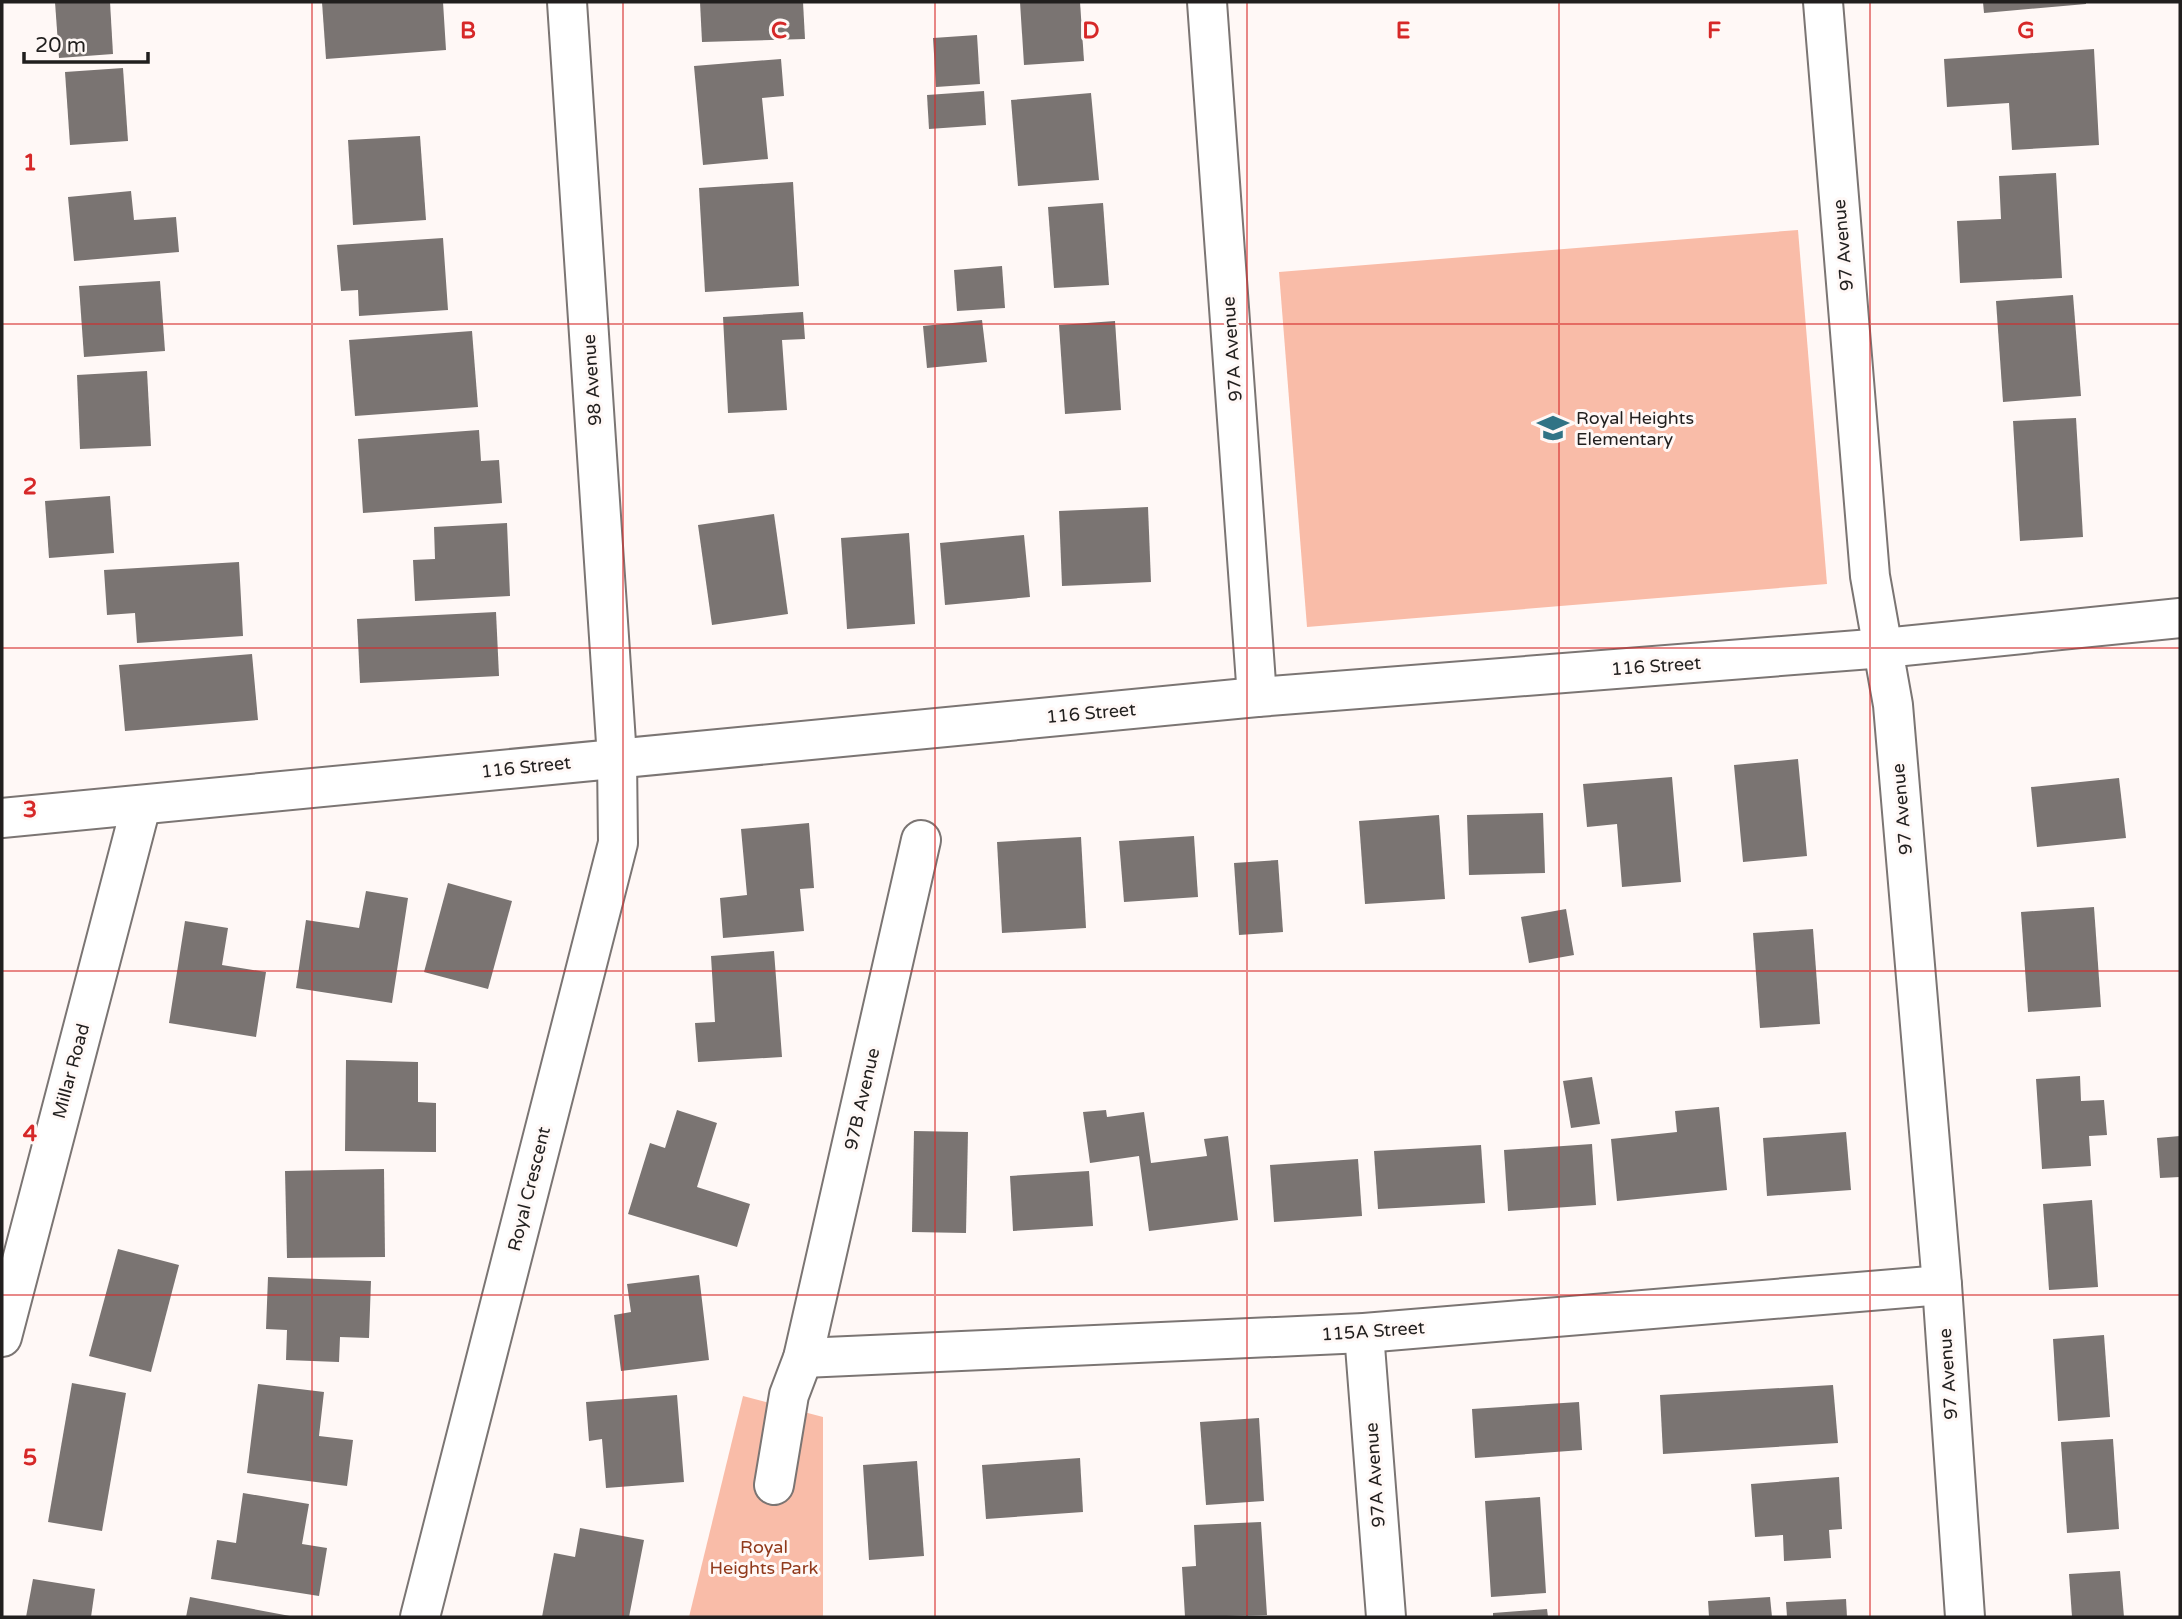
<svg xmlns="http://www.w3.org/2000/svg" width="2182" height="1619" viewBox="0 0 2182 1619" font-family="'Varela Round',sans-serif">
<rect width="100%" height="100%" fill="#fff8f6"/>
<!-- green -->
<g fill="#f9bca8">
<path d="M1798 230 1827 584 1307 627 1279 272Z"/>
<path d="M743 1396 823 1417V1617H689Z"/>
</g>
<!-- building -->
<g fill="#7a7472">
<path d="M55 2H110L113 54 59 58Z"/>
<path d="M322 2H443L446 50 326 59Z"/>
<path d="M700 2H803L805 39 702 42Z"/>
<path d="M1020 2H1080L1084 61 1024 65Z"/>
<path d="M1983 2H2086V4L1984 13Z"/>
<path d="M977 35 980 84 936 87 933 38Z"/>
<path d="M2094 49 2099 145 2012 150 2009 103 1947 107 1944 59Z"/>
<path d="M781 59 784 96 762 98 768 159 703 165 694 66Z"/>
<path d="M123 68 128 141 70 145 65 72Z"/>
<path d="M984 91 986 125 929 129 927 95Z"/>
<path d="M1091 93 1099 180 1018 186 1011 100Z"/>
<path d="M420 136 426 220 353 225 348 140Z"/>
<path d="M2056 173 2062 278 1960 283 1957 221 2001 219 1999 176Z"/>
<path d="M793 182 799 286 705 292 699 188Z"/>
<path d="M131 191 134 220 176 217 179 252 74 261 68 197Z"/>
<path d="M1103 203 1109 285 1054 288 1048 207Z"/>
<path d="M443 238 448 310 359 316 358 290 341 291 337 245Z"/>
<path d="M1002 266 1005 308 957 311 954 270Z"/>
<path d="M160 281 165 351 84 357 79 286Z"/>
<path d="M2073 295 2081 396 2003 402 1996 301Z"/>
<path d="M803 312 805 339 782 340 787 410 728 413 723 317Z"/>
<path d="M982 320 987 362 927 368 923 326Z"/>
<path d="M1115 321 1121 410 1065 414 1059 325Z"/>
<path d="M472 331 478 407 355 416 349 340Z"/>
<path d="M147 371 151 446 80 449 77 375Z"/>
<path d="M2076 418 2083 537 2020 541 2013 421Z"/>
<path d="M479 430 481 461 499 460 502 503 363 513 358 439Z"/>
<path d="M110 496 114 553 49 558 45 501Z"/>
<path d="M1148 507 1151 582 1062 586 1059 511Z"/>
<path d="M774 514 788 614 712 625 698 525Z"/>
<path d="M507 523 510 596 415 601 413 560 435 559 434 527Z"/>
<path d="M909 533 915 624 847 629 841 538Z"/>
<path d="M1024 535 1030 597 945 605 940 543Z"/>
<path d="M239 562 243 636 137 643 135 613 107 615 104 570Z"/>
<path d="M496 612 499 676 360 683 357 619Z"/>
<path d="M252 654 258 720 125 731 119 665Z"/>
<path d="M1798 759 1807 856 1743 862 1734 765Z"/>
<path d="M1672 777 1681 882 1622 887 1617 824 1587 827 1583 784Z"/>
<path d="M2119 778 2126 838 2037 847 2031 787Z"/>
<path d="M1543 813 1545 873 1469 875 1467 815Z"/>
<path d="M1439 815 1445 899 1365 904 1359 821Z"/>
<path d="M809 823 814 888 800 889 804 931 723 938 720 898 747 895 741 829Z"/>
<path d="M1194 836 1198 897 1124 902 1119 841Z"/>
<path d="M1081 837 1086 928 1002 933 997 842Z"/>
<path d="M1278 860 1283 932 1239 935 1234 863Z"/>
<path d="M448 883 512 901 488 989 424 972Z"/>
<path d="M366 891 408 898 392 1003 296 988 306 920 359 928Z"/>
<path d="M2094 907 2101 1007 2028 1012 2021 912Z"/>
<path d="M1566 909 1574 955 1529 963 1521 917Z"/>
<path d="M185 921 228 928 222 965 266 972 256 1037 169 1023Z"/>
<path d="M1813 929 1820 1024 1760 1028 1753 933Z"/>
<path d="M774 951 782 1057 698 1062 695 1023 715 1022 711 956Z"/>
<path d="M346 1060 418 1062V1102L436 1103V1152L345 1151Z"/>
<path d="M2080 1076 2081 1101 2104 1100 2107 1135 2089 1136 2091 1166 2042 1169 2036 1079Z"/>
<path d="M1592 1077 1600 1124 1571 1128 1563 1081Z"/>
<path d="M1719 1107 1727 1190 1617 1201 1611 1139 1677 1132 1675 1111Z"/>
<path d="M677 1110 717 1123 697 1187 750 1204 737 1247 628 1214 650 1143 665 1148Z"/>
<path d="M1106 1110 1107 1117 1144 1112 1151 1163 1207 1156 1204 1139 1228 1136 1238 1220 1149 1231 1139 1156 1090 1163 1083 1112Z"/>
<path d="M914 1131 968 1132 966 1233 912 1232Z"/>
<path d="M1846 1132 1851 1190 1767 1196 1763 1138Z"/>
<path d="M2180 1136V1177L2160 1178 2157 1138Z"/>
<path d="M1592 1144 1596 1205 1508 1211 1504 1150Z"/>
<path d="M1481 1145 1485 1203 1378 1209 1374 1151Z"/>
<path d="M1358 1159 1362 1216 1274 1222 1270 1165Z"/>
<path d="M384 1169 385 1257 287 1258 285 1171Z"/>
<path d="M1089 1171 1093 1226 1013 1231 1010 1176Z"/>
<path d="M2092 1200 2098 1287 2049 1290 2043 1204Z"/>
<path d="M118 1249 179 1265 151 1372 89 1356Z"/>
<path d="M699 1275 709 1360 621 1371 614 1315 631 1312 627 1284Z"/>
<path d="M268 1277 371 1281 369 1338 340 1337 339 1362 286 1360 287 1330 266 1329Z"/>
<path d="M2104 1335 2110 1417 2058 1421 2053 1339Z"/>
<path d="M72 1383 126 1393 102 1531 48 1522Z"/>
<path d="M258 1384 324 1392 319 1436 353 1440 347 1486 247 1473Z"/>
<path d="M1833 1385 1838 1443 1663 1454 1660 1395Z"/>
<path d="M677 1395 684 1482 606 1488 602 1439 589 1441 586 1402Z"/>
<path d="M1579 1402 1582 1450 1475 1458 1472 1409Z"/>
<path d="M1259 1418 1264 1501 1206 1505 1200 1422Z"/>
<path d="M2113 1439 2119 1529 2067 1533 2061 1442Z"/>
<path d="M1080 1458 1083 1512 986 1519 982 1465Z"/>
<path d="M917 1461 924 1556 869 1560 863 1465Z"/>
<path d="M1839 1477 1842 1529 1829 1530 1831 1558 1784 1561 1783 1535 1755 1537 1751 1484Z"/>
<path d="M243 1493 309 1504 302 1544 327 1548 319 1596 211 1579 217 1540 236 1543Z"/>
<path d="M1540 1497 1546 1593 1491 1597 1485 1501Z"/>
<path d="M1261 1522 1267 1615 1185 1617 1182 1567 1196 1566 1194 1525Z"/>
<path d="M580 1528 644 1540 629 1617H542L554 1553 575 1557Z"/>
<path d="M2120 1571 2124 1617H2072L2069 1574Z"/>
<path d="M33 1579 95 1589 91 1617H26Z"/>
<path d="M190 1597 290 1616V1617H186Z"/>
<path d="M1770 1597 1772 1617H1709L1708 1601Z"/>
<path d="M1846 1599 1847 1617H1787L1786 1602Z"/>
<path d="M1547 1609 1548 1617H1493V1613Z"/>
</g>
<g fill="none" stroke-linecap="round" stroke-linejoin="round">
<defs>
<g id="minor">
<path d="M1207 2 1257 697"/>
<path d="M1823 2 1870 576 1893 705 1942 1285 1965 1617"/>
<path d="M2 818 1257 697 1884 648 2180 618"/>
<path d="M1364 1333 1386 1617"/>
<path d="M2 1337 141 806"/>
<path d="M803 1358 1364 1333 1942 1285"/>
<path d="M774 1485 789 1395 803 1358 921 840"/>
<path d="M420 1617 618 843 617 758 567 2"/>
</g>
</defs>
<!-- minor casing -->
<use href="#minor" stroke="#7b7573" stroke-width="42"/>
<!-- minor -->
<use href="#minor" stroke="#fff" stroke-width="38"/>
</g>
<!-- grid -->
<path fill="none" stroke="#d62828" stroke-width="2" stroke-opacity="0.55" d="M312 2V1617M623 2V1617M935 2V1617M1247 2V1617M1559 2V1617M1870 2V1617M2 324H2180M2 648H2180M2 971H2180M2 1295H2180"/>
<!-- icons -->
<defs>
<symbol id="school-bare" viewBox="-9 -9 18 18"><path d="M0-5L7-2L0 1L-7-2ZM-4 1L0 2.5L4 1V4Q0 6-4 4Z" fill="#317385" stroke="#fff8f6" stroke-width="2.5" paint-order="stroke"/></symbol>
</defs>
<g fill-rule="evenodd">
<use href="#school-bare" x="1531" y="406" width="44" height="44"/>
</g>
<g text-anchor="middle" stroke-width="6" stroke-linejoin="round" paint-order="stroke">
<!-- street labels -->
<g font-size="18" fill="#211f1e" stroke="#fff8f6">
<text transform="translate(1843 245) rotate(-95)" y="6">97 Avenue</text>
<text transform="translate(1232 349) rotate(-94)" y="6">97A Avenue</text>
<text transform="translate(592 380) rotate(-94)" y="6">98 Avenue</text>
<text transform="translate(1656 666) rotate(-4)" y="6">116 Street</text>
<text transform="translate(1091 713) rotate(-5)" y="6">116 Street</text>
<text transform="translate(526 767) rotate(-6)" y="6">116 Street</text>
<text transform="translate(1902 809) rotate(-95)" y="6">97 Avenue</text>
<text transform="translate(71 1071) rotate(-75)" y="6">Millar Road</text>
<text transform="translate(862 1099) rotate(-77)" y="6">97B Avenue</text>
<text transform="translate(529 1189) rotate(-76)" y="6">Royal Crescent</text>
<text transform="translate(1373 1331) rotate(-4)" y="6">115A Street</text>
<text transform="translate(1948 1374) rotate(-94)" y="6">97 Avenue</text>
<text transform="translate(1375 1475) rotate(-94)" y="6">97A Avenue</text>
</g>
<!-- poi labels -->
<g font-size="18" fill="#211f1e" stroke="#fff8f6" text-anchor="start">
<text x="1576" y="424">Royal Heights<tspan x="1576" dy="21">Elementary</tspan></text>
</g>
<!-- park labels -->
<g font-size="18" fill="#90391b" stroke="#fff8f6">
<text x="764" y="1553">Royal<tspan x="764" dy="21">Heights Park</tspan></text>
</g>
</g>
<g font-size="23" text-anchor="middle" font-weight="bold" fill="#d62828" stroke="#fff8f6" stroke-width="6" stroke-linejoin="round" paint-order="stroke">
<text x="468" y="38">B</text>
<text x="779" y="38">C</text>
<text x="1091" y="38">D</text>
<text x="1403" y="38">E</text>
<text x="1714" y="38">F</text>
<text x="2026" y="38">G</text>
<text x="30" y="170">1</text>
<text x="30" y="494">2</text>
<text x="30" y="817">3</text>
<text x="30" y="1141">4</text>
<text x="30" y="1465">5</text>
</g>
<!-- border -->
<rect width="2182" height="1619" fill="none" stroke="#211f1e" stroke-width="7"/>
<!-- scale -->
<path d="M24 52v10h124v-10" fill="none" stroke="#211f1e" stroke-width="3.5"/>
<text x="35" y="52" font-size="21" fill="#211f1e" stroke="#fff8f6" stroke-width="5" paint-order="stroke">20 m</text>
</svg>
